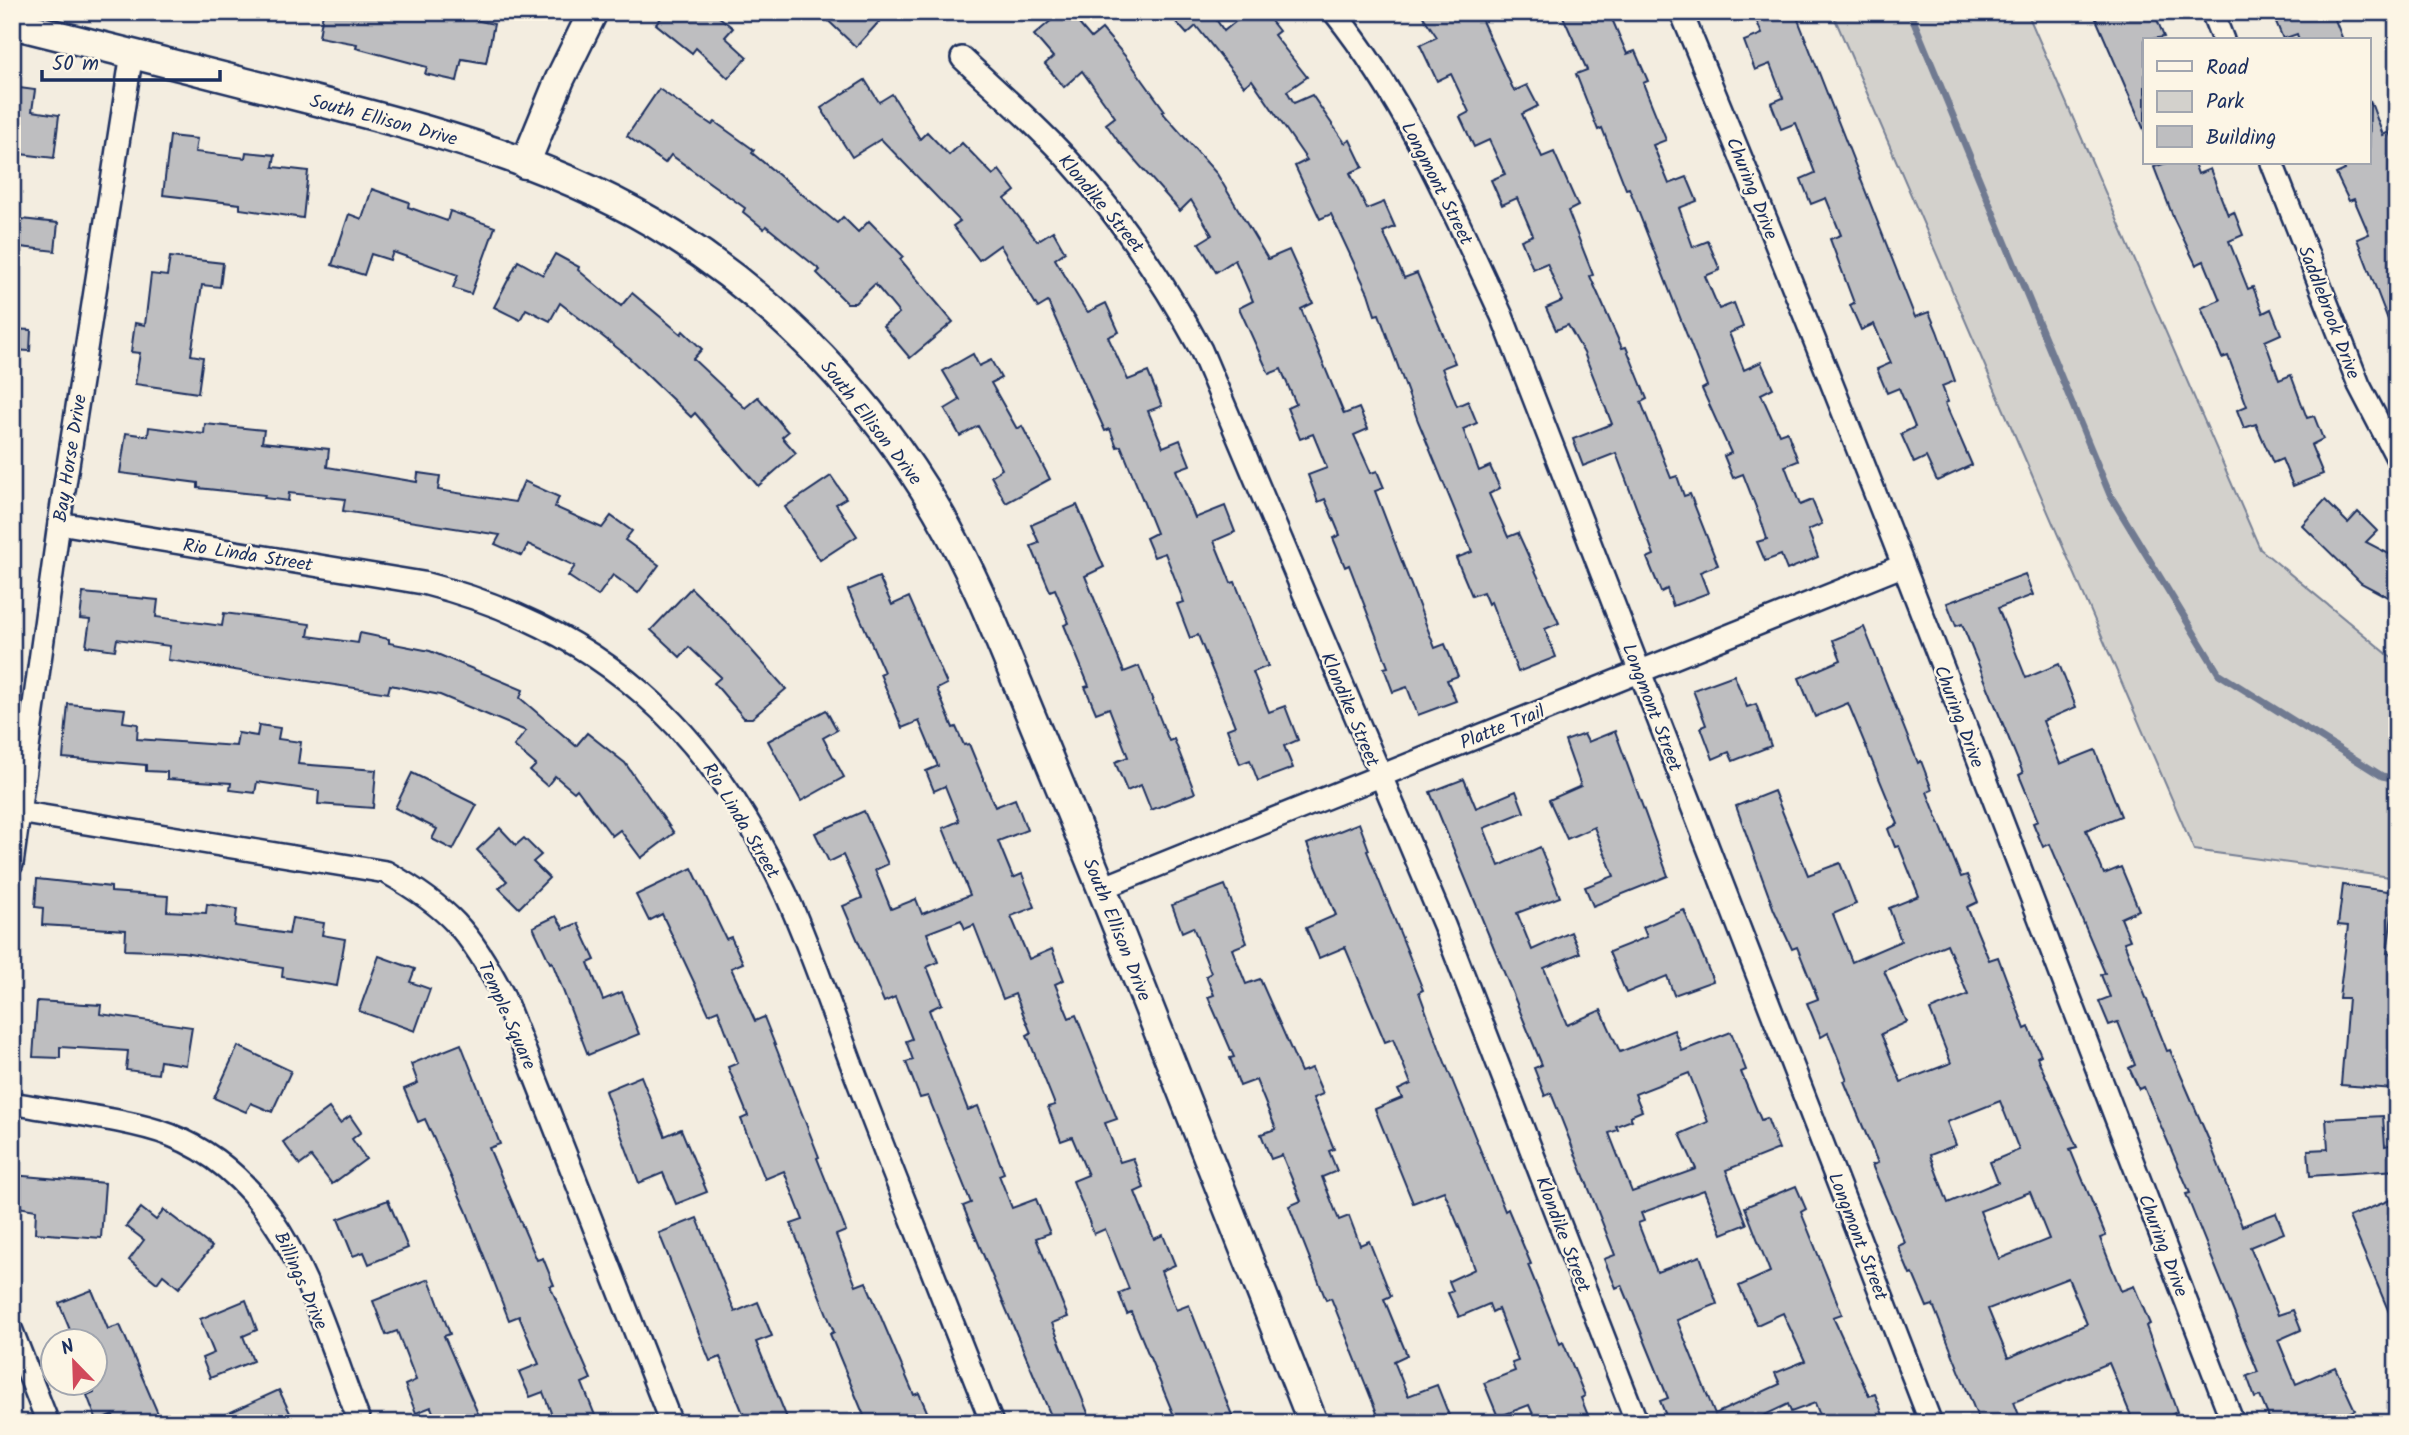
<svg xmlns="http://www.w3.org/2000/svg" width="2409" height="1435" viewBox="0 0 2409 1435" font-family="Kalam,sans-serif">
<rect width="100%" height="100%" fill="#f3ede0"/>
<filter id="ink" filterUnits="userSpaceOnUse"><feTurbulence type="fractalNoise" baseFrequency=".0143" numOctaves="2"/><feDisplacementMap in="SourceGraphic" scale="14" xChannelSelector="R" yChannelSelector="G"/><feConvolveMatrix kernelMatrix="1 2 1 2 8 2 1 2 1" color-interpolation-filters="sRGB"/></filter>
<g filter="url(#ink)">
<!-- green -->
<path fill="#d3d1cc" stroke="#778095" stroke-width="2" d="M1832 12H2027L2260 549 2397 662V878L2194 850Z"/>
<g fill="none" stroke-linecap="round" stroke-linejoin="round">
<!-- stream -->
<path stroke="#707a91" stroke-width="7" d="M1910 12 2110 495 2219 674 2382 776 2397 779"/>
</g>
<!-- building -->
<g fill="#bebec0" stroke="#1b2f5e" stroke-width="2" fill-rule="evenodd">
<path d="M323 12H437L494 24 486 63 462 59 457 81 425 74 427 67 356 48 357 44 319 37Z"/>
<path d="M666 12H713L733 28 725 37 747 57 728 78 696 48 692 53 656 24Z"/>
<path d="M819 12H888L856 47Z"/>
<path d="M1061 12H1069L1091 38 1102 29 1126 57 1165 111 1162 112 1217 174 1268 259 1289 250 1313 303 1301 309 1344 414 1359 408 1368 429 1354 435 1371 473 1377 471 1384 488 1375 491 1435 648 1445 644 1458 676 1447 680 1456 701 1418 715 1407 687 1393 692 1384 668 1388 667 1349 565 1345 567 1333 538 1340 535 1325 499 1318 502 1308 475 1327 468 1313 434 1300 439 1287 408 1296 404 1281 369 1269 374 1239 308 1253 301 1235 260 1216 272 1199 243 1212 235 1191 200 1180 211 1118 141 1106 124 1115 117 1082 71 1064 87 1045 64 1053 57 1034 35Z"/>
<path d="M1167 12H1211L1224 31 1247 12H1264L1279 31 1274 35 1307 77 1287 91 1294 103 1312 95 1345 143 1350 140 1363 167 1350 173 1367 209 1384 202 1395 227 1383 232 1404 278 1417 273 1455 363 1442 368 1457 406 1468 401 1477 423 1463 429 1479 471 1490 466 1500 488 1489 494 1508 537 1518 533 1559 623 1545 629 1556 657 1518 672 1491 602 1488 604 1483 592 1472 596 1456 558 1472 552 1418 421 1379 314 1375 315 1368 293 1331 214 1320 219 1295 166 1307 160 1252 80 1244 86 1196 26 1187 34Z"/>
<path d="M1420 12H1478L1514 91 1527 85 1538 106 1522 114 1542 157 1554 152 1578 206 1568 211 1593 275 1590 276 1622 348 1626 347 1647 399 1641 402 1671 478 1677 476 1684 496 1690 494 1718 565 1700 572 1708 593 1673 606 1667 589 1661 592 1647 558 1654 555 1616 453 1583 466 1573 439 1612 424 1584 353 1568 325 1556 330 1546 308 1562 301 1547 263 1533 269 1521 240 1533 235 1517 198 1502 205 1491 180 1505 174 1489 140 1474 147 1460 117 1469 112 1451 74 1437 81 1420 45 1437 37Z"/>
<path d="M1561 12H1609L1627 54 1635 51 1648 81 1643 83 1666 140 1653 145 1669 184 1687 177 1697 201 1679 208 1693 247 1708 241 1720 270 1705 276 1719 309 1734 303 1743 327 1729 333 1744 370 1761 362 1773 388 1761 394 1779 434 1787 431 1798 461 1785 466 1800 505 1812 500 1822 524 1808 530 1818 557 1787 570 1781 555 1765 561 1757 542 1767 539 1761 520 1743 474 1733 478 1724 456 1731 453 1702 389 1707 386 1629 188 1626 189 1602 128 1598 130 1576 74 1587 70Z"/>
<path d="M1753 12H1795L1915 317 1929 312 1937 331 1955 381 1942 386 1948 402 1945 403 1972 465 1937 481 1926 457 1914 463 1901 434 1915 427 1899 388 1887 393 1877 369 1891 363 1874 324 1861 330 1850 305 1854 303 1830 239 1841 235 1826 198 1811 204 1801 179 1815 173 1796 123 1781 129 1771 103 1783 98 1770 64 1755 70 1744 41 1762 34Z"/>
<path d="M2093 12H2154L2164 37 2145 40V132Z"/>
<path d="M2272 12H2332L2343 40H2299L2297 34 2283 39Z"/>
<path d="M865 80 879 102 892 94 920 139 927 132 949 155 962 143 993 175 999 170 1015 191 1005 199 1037 241 1053 231 1065 252 1055 259 1085 309 1088 312 1106 303 1119 332 1108 337 1128 380 1148 372 1162 406 1148 411 1163 447 1180 440 1190 465 1176 470 1195 518 1225 506 1235 532 1214 541 1231 583 1235 582 1268 666 1253 672 1269 712 1285 706 1298 740 1284 746 1293 768 1258 781 1250 760 1240 764 1227 729 1235 726 1198 635 1190 638 1177 604 1184 602 1165 553 1154 557 1146 538 1156 533 1121 446 1117 447 1110 429 1105 431 1048 302 1038 308 1000 245 979 260 953 226 960 221 881 139 852 157 821 108Z"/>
<path d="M12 87 35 90 32 111 59 115 54 158 12 153Z"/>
<path d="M659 89 712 125 715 122 754 150 752 153 837 223 843 217 858 232 869 221 903 256 900 259 953 322 910 358 883 326 899 313 875 284 855 303H847L817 273 820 270 766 226 764 229 743 212 745 208 671 155 665 163 627 136Z"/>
<path d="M2370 100 2383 135 2389 132 2397 150V180L2390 183 2397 201 2395 338 2357 239 2369 234 2354 199 2349 201 2336 174 2345 170 2342 163H2369Z"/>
<path d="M170 136 197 139 195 152 245 158 246 152 275 155 273 167 308 171 303 218 240 209V204L163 195Z"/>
<path d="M2166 163H2194L2198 174 2210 169 2228 215 2234 212 2243 235 2229 241 2248 289 2253 287 2263 313 2271 309 2281 334 2265 341 2279 380 2291 375 2307 418 2314 416 2323 439 2311 445 2323 474 2293 486 2282 459 2273 463 2256 424 2244 428 2237 410 2247 406 2228 356 2222 358 2201 308 2220 300 2204 261 2196 265 2174 219 2154 167Z"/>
<path d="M372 189 409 202 408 207 447 221 450 211 495 227 471 294 453 288 458 275 393 252 390 260 371 254 364 275 332 265 349 214 362 219Z"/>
<path d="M12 218 58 223 55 251 12 246Z"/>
<path d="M555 254 579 267 578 270 621 306 632 293 681 334 683 331 702 349 693 359 745 408 758 397 788 432 782 437 796 453 758 486 695 413 691 417 625 354 560 303 550 321 526 309 520 320 494 307 518 261 543 275Z"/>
<path d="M170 257 223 263 220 287 202 285 191 355 203 357 198 393 135 384 140 353 131 352 135 323 145 325 151 274 167 276Z"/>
<path d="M12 329 31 330 30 351 12 350Z"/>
<path d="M973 354 979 366 991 360 1001 378 991 383 1017 429 1022 426 1050 479 1006 503 991 476 1002 469 978 426 960 436 945 409 960 400 943 371Z"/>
<path d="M205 424 264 430 262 442 329 449 327 467 417 482 418 473 440 476 438 490 515 502 524 481 559 497 555 507 602 528 611 516 632 531 625 540 659 565 638 593 613 575 598 596 568 576 575 566 528 544 522 556 495 544 500 535 343 511 345 499 289 493 288 501 264 498 265 495 198 488V483L120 473 126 433 148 436 149 427 204 434Z"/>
<path d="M831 476 846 498 836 504 857 536 820 560 785 507Z"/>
<path d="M2325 500 2348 523 2358 512 2377 531 2366 542 2397 558V602L2361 583 2302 525Z"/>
<path d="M1077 505 1104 567 1085 576 1124 672 1139 666 1169 741 1174 739 1195 793 1151 810 1141 785 1127 791 1115 762 1128 757 1109 708 1096 713 1085 687 1089 686 1064 625 1069 623 1055 589 1050 591 1031 546 1039 543 1031 525Z"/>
<path d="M2025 574 2033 595 1998 608 2026 678 2059 664 2076 707 2043 721 2060 764 2095 750 2121 816 2086 830 2104 874 2121 867 2139 910 2121 918 2130 940 2124 942 2167 1051 2170 1050 2208 1138 2242 1226 2276 1213 2284 1233 2250 1247 2278 1315 2293 1310 2301 1330 2278 1340 2296 1384 2335 1367 2355 1410 2328 1423H2271L2260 1396 2255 1398 2247 1376 2258 1372 2186 1194 2190 1193 2144 1087 2139 1089 2129 1068 2135 1065 2118 1022 2109 1025 2099 1001 2110 997 2101 975 2105 973 2050 844 2043 847 2033 823 2038 821 2019 775 2023 773 1962 624 1956 626 1947 603Z"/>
<path d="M879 577 892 605 909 597 947 684 937 689 953 728 956 727 964 745 969 744 995 807 1015 799 1027 830 998 841 1013 878 1022 874 1035 907 1011 916 1029 959 1052 949 1064 980 1055 984 1069 1018 1076 1015 1117 1119 1105 1123 1120 1162 1133 1158 1144 1188 1135 1192 1154 1239 1163 1235 1175 1265 1161 1271 1176 1310 1189 1305 1235 1423H1177L1131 1312 1127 1314 1119 1293 1129 1289 1105 1229 1094 1234 1073 1181 1088 1175 1072 1137 1061 1141 1048 1107 1055 1105 1027 1035 1031 1033 1015 994 1003 999 974 925 965 929 961 920 927 933 938 962 927 967 942 1004 929 1010 968 1110 978 1106 1004 1173 999 1175 1012 1208 1036 1199 1050 1233 1036 1238 1068 1317 1052 1323 1092 1423H1054L985 1259 963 1206 971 1203 928 1096 920 1098 906 1062 913 1060 906 1041 912 1039 895 997 884 1002 843 906 862 898 843 855 829 862 815 833 864 811 888 864 875 870 891 909 916 899 922 914 970 895 943 828 959 821 945 786 934 791 926 771 938 766 919 721 902 728 880 674 884 672 848 590Z"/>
<path d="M691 588 729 625 786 689 752 718H744L714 683 721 677 689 647 680 657 651 630Z"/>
<path d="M83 593 158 600 156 617 222 626 224 613 310 624 308 636 358 643 360 633 389 639V643L430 651 523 690 520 698 576 746 587 733 625 763 674 833 641 858 620 830 612 836 577 789 574 792 555 776 547 786 530 771 536 765 514 746 526 731 440 695 390 685 388 693 168 660 170 646 117 639 115 650 86 646 90 620 80 619Z"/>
<path d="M1864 627 1918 763 1921 761 1932 790 1927 792 1961 877 1967 875 1978 902 1967 907 1989 960 1998 957 2025 1029 2029 1027 2041 1055 2037 1057 2077 1147 2070 1149 2106 1236 2100 1238 2121 1291 2134 1286 2150 1324 2146 1326 2177 1412 2171 1415 2174 1423H2134L2109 1363 2014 1402 2022 1423H1980L1933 1305 1927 1307 1913 1274 1910 1275 1898 1246 1905 1243 1872 1165 1878 1163 1844 1081 1847 1080 1828 1033 1821 1037 1807 1003 1818 999 1797 947 1792 949 1774 910 1736 806 1774 791 1808 875 1840 863 1856 904 1833 914 1852 962 1901 941 1889 908 1919 896 1899 846 1895 847 1888 829 1898 824 1848 703 1815 717 1799 678 1841 660 1833 640ZM1947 944 1968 995 1930 1010 1951 1063 1901 1082 1881 1034 1907 1022 1884 971ZM2000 1101 2019 1150 1990 1162 1998 1182 1948 1203 1930 1155 1956 1145 1947 1122ZM2030 1192 2049 1239 1999 1259 1980 1211ZM2068 1278 2087 1324 2008 1358 1988 1309Z"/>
<path d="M1734 675 1747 707 1756 704 1771 746 1733 761 1729 752 1713 759 1701 727 1706 725 1693 690Z"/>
<path d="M68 704 125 709 123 722 138 724 137 739 236 746 238 733 257 736 259 725 280 728 278 739 301 742 298 764 376 770 373 808 318 804 319 791 257 782 255 793 230 790 231 783 167 779V772L146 771V765L63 758Z"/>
<path d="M826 710 837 730 823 738 844 777 801 801 768 741Z"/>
<path d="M1615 731 1668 876 1593 906 1585 887 1614 876 1594 827 1567 839 1549 800 1581 786 1565 741 1584 734 1588 742Z"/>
<path d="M412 773 477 805 453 850 432 839 437 829 395 808Z"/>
<path d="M1464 779 1476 808 1516 791 1524 812 1484 828 1499 866 1540 847 1560 897 1517 913 1532 950 1571 932 1580 953 1544 968 1567 1025 1601 1010 1620 1052 1674 1030 1682 1051 1731 1032 1746 1070 1741 1072 1761 1120 1767 1118 1779 1149 1726 1170 1747 1224 1722 1234 1704 1190 1641 1213 1644 1221 1638 1223 1657 1272 1700 1256 1717 1304 1677 1320 1715 1414 1780 1384 1775 1373 1805 1361 1783 1313 1757 1325 1739 1286 1770 1272 1745 1207 1796 1186 1806 1209 1801 1212 1842 1314 1833 1317 1869 1396 1875 1394 1886 1423H1823L1815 1403 1791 1412 1788 1404 1748 1423H1669L1660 1401 1668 1398 1622 1285 1616 1288 1604 1259 1615 1255 1551 1093 1545 1096 1534 1068 1542 1065 1430 792ZM1689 1073 1708 1122 1680 1134 1696 1169 1632 1192 1609 1133 1618 1130 1616 1126 1632 1120 1630 1116 1642 1111 1635 1094Z"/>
<path d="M1359 823 1369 850 1367 851 1423 990 1419 992 1440 1050 1505 1211 1508 1209 1531 1264 1528 1265 1560 1344 1563 1342 1585 1396 1581 1398 1591 1423H1543L1541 1417 1535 1419 1529 1405 1498 1417 1484 1383 1515 1371 1512 1363 1518 1361 1498 1309 1492 1312 1489 1304 1459 1317 1448 1293 1453 1291 1449 1281 1475 1269 1465 1241 1444 1191 1413 1203 1375 1109 1402 1098 1398 1090 1411 1084 1393 1039 1385 1042 1345 947 1319 958 1306 928 1336 915 1307 844Z"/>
<path d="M500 828 516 845 524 838 541 855 533 862 549 878 519 908 499 888 507 881 477 850Z"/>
<path d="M692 868 726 939 731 937 743 963 731 968 755 1021 764 1017 819 1157 817 1158 846 1231 836 1235 856 1286 866 1282 914 1395 919 1393 932 1423H867L830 1334 834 1332 791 1224 803 1220 784 1171 765 1179 741 1119 748 1116 728 1067 738 1063 718 1010 709 1014 662 914 649 921 636 895Z"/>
<path d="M37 879 111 887V892L168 896 167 911 206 913 207 904 237 909 235 926 289 934 292 918 324 923 322 935 345 939 337 986 282 977 283 968 183 952 125 950 126 930 42 925 43 908 35 907Z"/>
<path d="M1225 885 1247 943 1232 949 1246 984 1260 979 1301 1072 1312 1068 1323 1094 1313 1098 1334 1149 1329 1151 1337 1171 1322 1177 1339 1220 1349 1216 1360 1245 1369 1241 1391 1296 1384 1299 1407 1355 1394 1361 1408 1396 1437 1385 1452 1423H1381L1331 1298 1326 1300 1289 1206 1301 1201 1282 1155 1271 1159 1261 1134 1276 1129 1256 1080 1240 1086 1230 1058 1234 1057 1208 997 1214 995 1206 976 1211 973 1193 927 1182 932 1172 905Z"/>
<path d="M2343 885 2395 892 2387 953 2397 954 2393 1089 2341 1085 2348 998H2339L2348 926 2338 925Z"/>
<path d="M1684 910 1713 981 1674 995 1667 976 1626 993 1609 952 1647 937 1643 927Z"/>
<path d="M556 916 564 929 578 923 595 960 588 963 603 1000 622 992 639 1034 588 1055 552 962 550 963 533 927Z"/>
<path d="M379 956 415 969 410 982 430 989 415 1031 359 1011Z"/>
<path d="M37 1001 101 1005 100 1014 192 1027 186 1065 160 1061 158 1074 126 1070 128 1051 60 1047V1058L33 1057Z"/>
<path d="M461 1044 500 1144 489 1148 537 1260 543 1258 554 1285 550 1286 591 1379 582 1383 598 1423H555L543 1392 530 1397 519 1372 539 1364 519 1316 509 1320 466 1210 425 1119 418 1122 404 1089 418 1083 411 1064Z"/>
<path d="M238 1046 291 1071 272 1112 251 1103 246 1112 214 1098Z"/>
<path d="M641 1076 665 1136 681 1129 707 1192 676 1204 663 1173 639 1183 605 1091Z"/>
<path d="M329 1108 340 1123 350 1116 361 1132 352 1139 366 1159 332 1184 311 1157 300 1165 283 1142Z"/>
<path d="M2383 1116 2385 1146 2397 1143V1170L2310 1176 2308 1150 2328 1149 2326 1119Z"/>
<path d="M12 1175 105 1183 101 1238 35 1233 36 1210 12 1206Z"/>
<path d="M2397 1197V1329H2396L2349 1217Z"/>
<path d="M388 1200 408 1248 369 1264 364 1252 353 1256 338 1219Z"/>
<path d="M141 1208 156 1220 164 1210 212 1247 179 1288 163 1275 157 1283 129 1260 144 1240 126 1226Z"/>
<path d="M697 1218 735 1312 758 1302 772 1336 756 1342 789 1423H747L720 1357 710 1361 659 1233Z"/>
<path d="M429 1279 450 1334 444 1336 480 1418 469 1423H437L431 1407 416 1413 405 1385 416 1380 397 1331 386 1335 373 1301Z"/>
<path d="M92 1290 108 1329 120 1325 162 1423H116L113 1415 97 1421 87 1395 94 1392V1340H74L59 1303Z"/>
<path d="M246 1300 257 1330 243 1336 253 1361 210 1378 202 1358 214 1353 200 1319Z"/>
<path d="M279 1390 292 1417 278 1423H207Z"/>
</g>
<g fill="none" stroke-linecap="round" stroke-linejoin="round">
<defs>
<g id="minor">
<path d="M1334 12C1407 103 1453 211 1502 316L1931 1423"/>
<path d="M1681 12C1875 478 2051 952 2233 1423"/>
<path d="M2212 12 2223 40"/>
<path d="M962 58C998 92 1037 125 1070 162 1122 219 1164 282 1201 350L1444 925 1637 1423"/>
<path d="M2272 163 2359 385 2397 458"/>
<path d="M59 523 423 583C601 628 710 729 786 894 813 954 834 1018 857 1079 901 1194 947 1308 992 1423"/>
<path d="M12 811 386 872C448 907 471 932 503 995L671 1423"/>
<path d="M12 864 59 523 132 53"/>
<path d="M1102 888 1902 566"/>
<path d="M12 1103C58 1112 128 1119 170 1135 288 1180 318 1316 360 1423"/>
<path d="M12 1331 48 1423"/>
</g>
<g id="tertiary">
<path d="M12 24C110 48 207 73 305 98 431 130 562 164 673 235 781 304 872 399 937 510 977 578 1005 654 1036 728 1065 798 1094 868 1122 939 1186 1100 1249 1262 1313 1423"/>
<path d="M525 164 560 79 593 12"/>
</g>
</defs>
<!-- minor casing -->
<use href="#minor" stroke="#1b2f5e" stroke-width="26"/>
<!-- tertiary casing -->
<use href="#tertiary" stroke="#1b2f5e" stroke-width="33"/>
<!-- minor -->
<use href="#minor" stroke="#fcf5e5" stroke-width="21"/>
<!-- tertiary -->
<use href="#tertiary" stroke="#fcf5e5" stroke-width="28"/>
</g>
</g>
<g text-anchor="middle" stroke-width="5" stroke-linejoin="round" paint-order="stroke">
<!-- street labels -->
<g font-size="19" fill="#1b2f5e" stroke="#fcf5e5">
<text transform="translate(384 119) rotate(15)" y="7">South Ellison Drive</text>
<text transform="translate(1438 183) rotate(63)" y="7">Longmont Street</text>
<text transform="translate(1753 188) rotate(68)" y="7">Churing Drive</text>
<text transform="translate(1102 203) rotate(50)" y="7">Klondike Street</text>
<text transform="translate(2330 312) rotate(69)" y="7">Saddlebrook Drive</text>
<text transform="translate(872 422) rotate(52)" y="7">South Ellison Drive</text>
<text transform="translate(69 458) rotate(-81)" y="7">Bay Horse Drive</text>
<text transform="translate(248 554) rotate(9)" y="7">Rio Linda Street</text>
<text transform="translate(1653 707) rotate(69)" y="7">Longmont Street</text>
<text transform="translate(1351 709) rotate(67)" y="7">Klondike Street</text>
<text transform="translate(1960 716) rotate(69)" y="7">Churing Drive</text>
<text transform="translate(1502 726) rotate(-22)" y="7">Platte Trail</text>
<text transform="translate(742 820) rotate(59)" y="7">Rio Linda Street</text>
<text transform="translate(1118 929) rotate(68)" y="7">South Ellison Drive</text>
<text transform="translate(508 1015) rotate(66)" y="7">Temple Square</text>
<text transform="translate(1564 1234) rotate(69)" y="7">Klondike Street</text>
<text transform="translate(1859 1236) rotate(69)" y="7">Longmont Street</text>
<text transform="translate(2164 1245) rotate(69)" y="7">Churing Drive</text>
<text transform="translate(302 1280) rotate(66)" y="7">Billings Drive</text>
</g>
</g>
<!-- margin -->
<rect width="2409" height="1435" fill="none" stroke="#fcf5e5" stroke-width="42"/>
<rect x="21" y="21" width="2367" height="1393" fill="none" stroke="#1b2f5e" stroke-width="2.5" filter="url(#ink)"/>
<!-- legend -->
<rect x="2143" y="38" width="228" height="126" fill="#fcf5e5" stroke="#a2a6af" stroke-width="2"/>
<rect x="2157" y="61" width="35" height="10" fill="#fcf5e5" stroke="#a2a6af" stroke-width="2"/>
<text x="2206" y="74" font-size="21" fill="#1b2f5e">Road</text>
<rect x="2157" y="91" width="35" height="21" fill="#d3d1cc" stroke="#a2a6af" stroke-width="2"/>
<text x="2206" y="108" font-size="21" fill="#1b2f5e">Park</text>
<rect x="2157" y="126" width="35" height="21" fill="#bebec0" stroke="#a2a6af" stroke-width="2"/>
<text x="2206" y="144" font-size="21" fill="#1b2f5e">Building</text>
<!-- north arrow -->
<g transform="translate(74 1362) rotate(337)"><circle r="33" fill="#fcf5e5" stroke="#a2a6af" stroke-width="2"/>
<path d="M0-5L12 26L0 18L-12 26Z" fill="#d1495b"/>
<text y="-10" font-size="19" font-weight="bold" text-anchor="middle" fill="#1b2f5e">N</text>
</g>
<!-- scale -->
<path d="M42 70v10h178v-10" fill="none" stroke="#1b2f5e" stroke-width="3.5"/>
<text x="52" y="70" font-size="21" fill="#1b2f5e" stroke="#fcf5e5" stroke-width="5" paint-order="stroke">50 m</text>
</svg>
